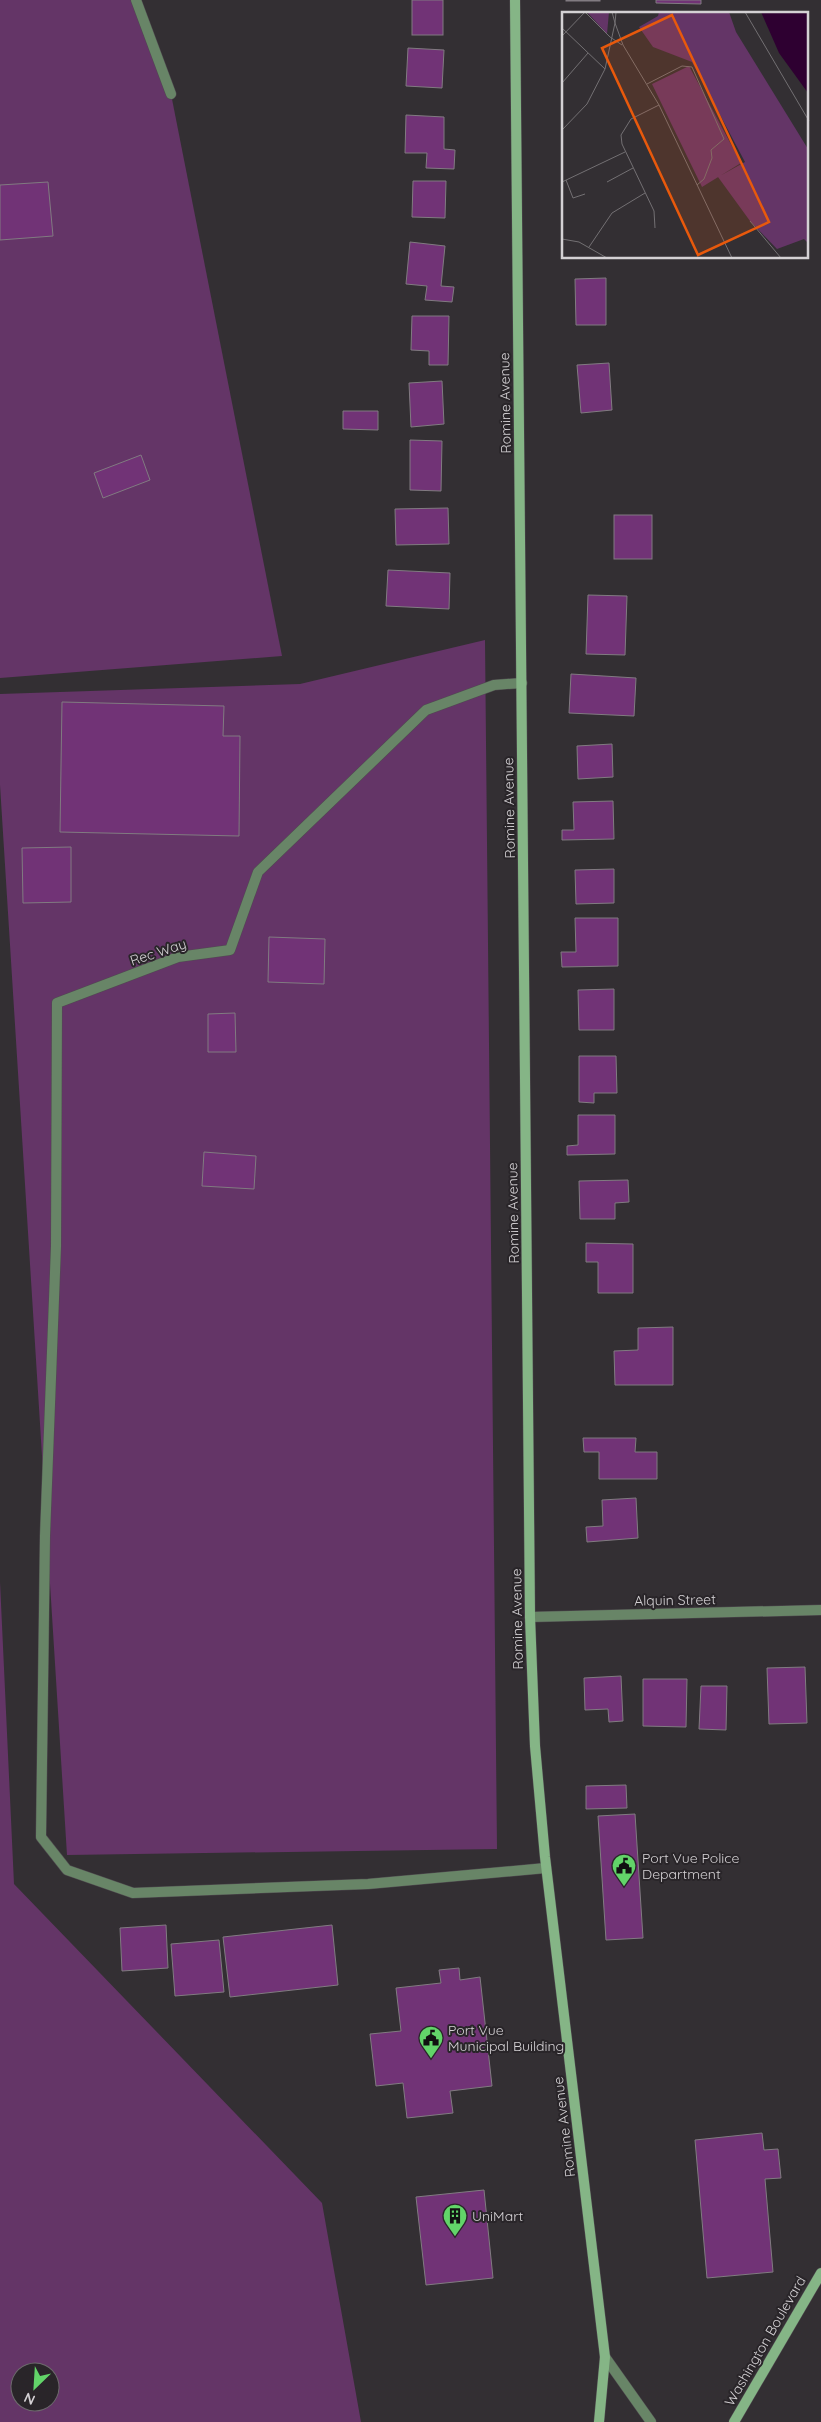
<svg xmlns="http://www.w3.org/2000/svg" width="821" height="2422" viewBox="0 0 821 2422" font-family="Quicksand,sans-serif">
<rect width="100%" height="100%" fill="#332f33"/>
<!-- green -->
<g fill="#643567" fill-rule="evenodd">
<path d="M0 0H138L171 94 282 656 0 678Z"/>
<path d="M485 640 497 1849 67 1855 0 785V694L300 684Z"/>
<path d="M0 1582 14 1884 322 2203 361 2422H0ZM20 2372H50V2402H20Z"/>
</g>
<!-- building -->
<g fill="#713376" stroke="#817b81">
<rect x="412" y="0" width="31" height="35"/>
<rect x="566" y="0" width="34" height="1"/>
<path d="M656 0H701V4L656 3Z"/>
<path d="M408 48 444 50 442 88 406 86Z"/>
<path d="M406 115 444 117V149L455 150 454 169 426 168 427 153H405Z"/>
<path d="M413 181H446L445 218 412 217Z"/>
<path d="M48 182 53 236 0 240V185Z"/>
<path d="M410 242 445 246 441 286 454 287 452 302 425 300 427 286 406 284Z"/>
<path d="M606 278V325H576L575 279Z"/>
<path d="M412 316H449L448 365H429V351L411 350Z"/>
<path d="M609 363 612 410 581 413 577 365Z"/>
<path d="M442 381 444 424 411 427 409 383Z"/>
<path d="M343 411H378V430L343 429Z"/>
<path d="M410 440 442 441 441 491 410 490Z"/>
<path d="M141 455 150 480 103 498 94 473Z"/>
<path d="M448 508 449 544 396 545 395 509Z"/>
<rect x="614" y="515" width="38" height="44"/>
<path d="M388 570 450 573 449 609 386 606Z"/>
<path d="M588 595 627 596 625 655 586 654Z"/>
<path d="M571 674 636 678 634 716 569 713Z"/>
<path d="M62 702 224 706 223 736H240L239 836 60 832Z"/>
<path d="M612 744 613 777 578 779 577 746Z"/>
<path d="M613 801 614 839 562 840V830H574L573 802Z"/>
<path d="M71 847V902L23 903 22 848Z"/>
<path d="M614 869V903L576 904 575 870Z"/>
<path d="M575 918H618V966L562 967 561 952H576Z"/>
<path d="M269 937 325 939 324 984 268 982Z"/>
<path d="M614 989V1030H579L578 990Z"/>
<path d="M235 1013 236 1052H208V1014Z"/>
<path d="M579 1056H616L617 1093H594V1103L579 1102Z"/>
<path d="M578 1115H615V1154L567 1155V1146L578 1145Z"/>
<path d="M204 1152 256 1156 254 1189 202 1186Z"/>
<path d="M628 1180 629 1202 615 1203V1219H580L579 1181Z"/>
<path d="M586 1243 633 1244V1293H598V1262H586Z"/>
<path d="M673 1327V1385H615L614 1351 638 1350V1328Z"/>
<path d="M583 1438H636L635 1452H657V1479H599V1452H584Z"/>
<path d="M636 1498 638 1538 587 1542 586 1527 603 1526 602 1500Z"/>
<path d="M805 1667 807 1723 769 1724 767 1668Z"/>
<path d="M621 1676 623 1721 609 1722 608 1709 585 1710 584 1678Z"/>
<path d="M643 1679H687L686 1727 643 1726Z"/>
<path d="M701 1686H727L726 1730 699 1729Z"/>
<path d="M626 1785 627 1808 586 1809V1786Z"/>
<path d="M635 1814 643 1938 606 1940 598 1816Z"/>
<path d="M166 1925 168 1968 122 1971 120 1928Z"/>
<path d="M332 1925 338 1985 230 1997 223 1937Z"/>
<path d="M219 1940 224 1992 175 1996 171 1944Z"/>
<path d="M459 1968 460 1980 480 1977 492 2086 450 2091 453 2113 407 2118 403 2083 376 2086 370 2034 401 2031 396 1988 441 1983 439 1970Z"/>
<path d="M762 2133 764 2150 778 2149 781 2178 765 2179 773 2272 707 2278 695 2140Z"/>
<path d="M484 2190 493 2278 426 2285 416 2197Z"/>
</g>
<g fill="none" stroke-linecap="round" stroke-linejoin="round">
<defs>
<path id="lane" d="M522 683 494 685 426 710 258 872 230 950 178 957 57 1003 56 1246 45 1536 41 1837 67 1870 133 1893 368 1884 546 1868"/>
<g id="street">
<path d="M136 0 171 94"/>
<path d="M530 1617 821 1610"/>
<path d="M605 2357 651 2422"/>
</g>
<g id="secondary">
<path d="M515 0 530 1617 535 1746 545 1857 605 2357 599 2422"/>
<path d="M734 2422 821 2273"/>
</g>
</defs>
<!-- lane casing -->
<use href="#lane" stroke="#504c50" stroke-width="11"/>
<!-- street casing -->
<use href="#street" stroke="#504c50" stroke-width="11"/>
<!-- secondary casing -->
<use href="#secondary" stroke="#504c50" stroke-width="11"/>
<!-- lane -->
<use href="#lane" stroke="#688567" stroke-width="10"/>
<!-- street -->
<use href="#street" stroke="#688567" stroke-width="10"/>
<!-- secondary -->
<use href="#secondary" stroke="#85b586" stroke-width="10"/>
</g>
<!-- icons -->
<defs>
<symbol id="civic-pin" viewBox="-11 -11 22 30"><path d="M0 17L-7.5 6A9.5 9.5 0 1 1 7.5 6Z" fill="#62d469" stroke="#292529"/><path d="M-.6-6.5H3V-4.5H.6V-3L4-1V1h2V6H-6V1h2V-1L-.6-3ZM-1.2 2.5V6h2.4V2.5Z" fill="#111"/></symbol>
<symbol id="building-pin" viewBox="-11 -11 22 30"><path d="M0 17L-7.5 6A9.5 9.5 0 1 1 7.5 6Z" fill="#62d469" stroke="#292529"/><path d="M-4-6H4V6H1V3H-1V6H-4ZM-2.5-4.3h1.7v1.8h-1.7ZM.8-4.3h1.7v1.8H.8ZM-2.5-1h1.7V.8h-1.7ZM.8-1h1.7V.8H.8Z" fill="#111"/></symbol>
</defs>
<g fill-rule="evenodd">
<use href="#civic-pin" x="610" y="1852" width="28" height="38"/>
<use href="#civic-pin" x="417" y="2024" width="28" height="38"/>
<use href="#building-pin" x="441" y="2202" width="28" height="38"/>
</g>
<g text-anchor="middle" stroke-width="4" stroke-linejoin="round" paint-order="stroke">
<!-- street labels -->
<g font-size="14" fill="#d4d1d4" stroke="#292529">
<text transform="translate(505 403) rotate(-91)" y="5">Romine Avenue</text>
<text transform="translate(509 808) rotate(-91)" y="5">Romine Avenue</text>
<text transform="translate(158 952) rotate(-18)" y="5">Rec Way</text>
<text transform="translate(513 1213) rotate(-91)" y="5">Romine Avenue</text>
<text transform="translate(675 1600) rotate(-1)" y="5">Alquin Street</text>
<text transform="translate(517 1619) rotate(-91)" y="5">Romine Avenue</text>
<text transform="translate(564 2127) rotate(-97)" y="5">Romine Avenue</text>
<text transform="translate(765 2341) rotate(-60)" y="5">Washington Boulevard</text>
</g>
<!-- poi labels -->
<g font-size="14" fill="#d4d1d4" stroke="#292529" text-anchor="start">
<text x="642" y="1863">Port Vue Police<tspan x="642" dy="16">Department</tspan></text>
<text x="448" y="2035">Port Vue<tspan x="448" dy="16">Municipal Building</tspan></text>
<text x="472" y="2221">UniMart</text>
</g>
</g>
<!-- overview -->
<g transform="translate(562 12)">
<rect width="246" height="246" fill="#332f33"/>
<path d="M25 0H47L45 22ZM97 0H167L174 20 246 137V231L242 227 215 237 188 209 156 165 183 150 130 50 91 35 77 15 96 4ZM127 54 179 151 140 175 90 72Z" fill="#643567"/>
<path d="M199 0H246V81L217 41Z" fill="#2e0031"/>
<path fill="none" stroke="#737073" stroke-width="1" d="M23 0 48 25 60 33M54 0 53 11 61 33 97 93 170 246M183 0 247 109M0 16 43 57M0 24 23 0M0 71 26 41M85 72 120 54 130 55 162 127 149 138 150 146 142 167 135 173M0 118 25 92 43 57 53 11 50 0M4 168 11 186 23 182M0 170 63 140M45 170 71 156M188 209 219 246M93 216 92 199 60 132 59 123 69 107 97 93M0 227 17 230 45 246M27 235 50 201 83 181"/>
<path fill="#e8590c" fill-opacity="0.15" stroke="#e8590c" stroke-width="2.5" d="M110 3 207 210 136 243 40 36Z"/>
<rect width="246" height="246" fill="none" stroke="#d4d1d4" stroke-width="2.5"/>
</g>
<!-- north arrow -->
<g transform="translate(35 2387) rotate(205)"><circle r="24" fill="#292529" stroke="#6d6a6d"/>
<path d="M0-4L9 19L0 12L-9 19Z" fill="#62d469"/>
<text y="-8" font-size="14" font-weight="bold" text-anchor="middle" fill="#d4d1d4">N</text>
</g>
</svg>
